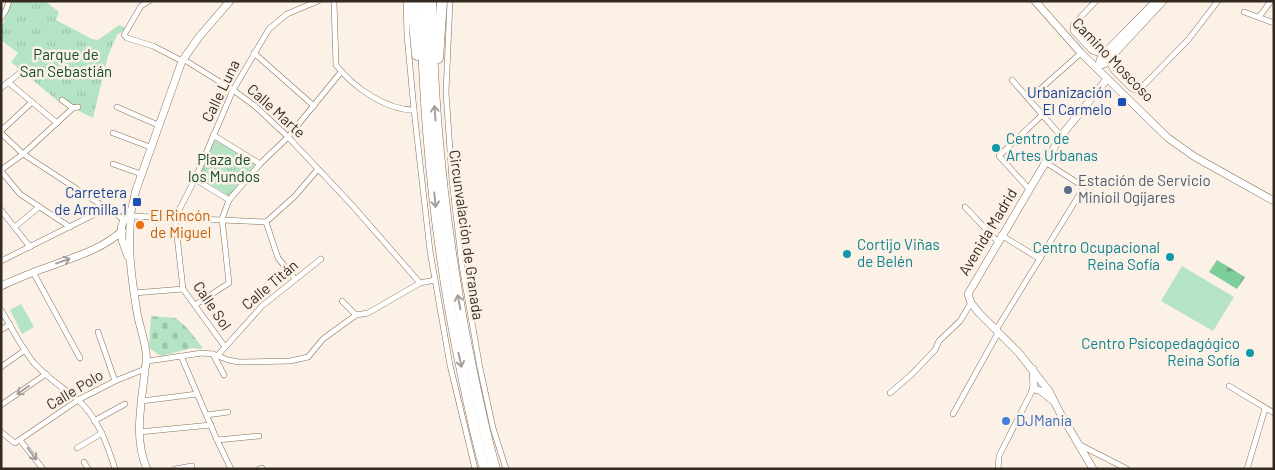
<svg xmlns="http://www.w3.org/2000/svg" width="1275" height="470" viewBox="0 0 1275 470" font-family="Barlow,sans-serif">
<defs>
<pattern id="forest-firs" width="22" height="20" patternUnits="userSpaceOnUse" patternTransform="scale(1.25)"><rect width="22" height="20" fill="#7ece9b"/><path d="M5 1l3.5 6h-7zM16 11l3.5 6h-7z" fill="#68a77e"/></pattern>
<pattern id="cemetery-stones" width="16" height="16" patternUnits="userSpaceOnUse" patternTransform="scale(1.25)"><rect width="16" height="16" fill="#b4e4c4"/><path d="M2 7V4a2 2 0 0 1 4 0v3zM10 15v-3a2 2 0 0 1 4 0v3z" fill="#9bc4a8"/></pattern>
<pattern id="park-tufts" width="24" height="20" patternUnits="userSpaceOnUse" patternTransform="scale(1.25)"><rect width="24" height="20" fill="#b4e4c4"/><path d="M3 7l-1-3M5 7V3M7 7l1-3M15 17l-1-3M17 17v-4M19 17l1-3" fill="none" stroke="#9bc4a8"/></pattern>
</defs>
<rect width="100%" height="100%" fill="#fcf1e6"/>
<!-- grass -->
<g fill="#b4e4c4">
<path d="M1182 266 1234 297 1213 331 1161 301Z"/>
<path d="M21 304 34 327 22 334 10 310Z"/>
</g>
<!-- forest -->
<path fill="url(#forest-firs)" d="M1217 260 1245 277 1237 289 1209 272Z"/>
<!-- cemetery -->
<path fill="url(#cemetery-stones)" d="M151 316 176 318 188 329 202 347V349L192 348 161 356 149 348Z"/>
<!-- park -->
<g fill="url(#park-tufts)">
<path d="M12 1H45L59 12 56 20 92 39 98 40 119 25 126 28 117 35 108 56 93 118 79 111 77 105H72L64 98 60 103 11 62 18 53 1 40V24H3Z"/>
<path d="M215 140 255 164 229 196 198 177Z"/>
</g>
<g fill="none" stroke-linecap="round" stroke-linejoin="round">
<defs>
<g id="minor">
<path d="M149 1 141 6 124 35 127 38 153 46 182 61"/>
<path d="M334 1 336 65C353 87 386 110 414 110"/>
<path d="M406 1 407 35 414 110 430 251 450 365 475 469"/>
<path d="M450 1 446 92 452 180 462 266 480 368 493 428 506 469"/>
<path d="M1096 1 1073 25V31L1092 51 1103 55 1108 60 1114 71 1132 89 1139 90 1188 40 1218 1"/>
<path d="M1244 12 1274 23"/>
<path d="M1259 17 1271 1"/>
<path d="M1 18 6 10 9 1"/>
<path d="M254 53 314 106"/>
<path d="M183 59 233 90 255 106 288 137 352 205 420 283"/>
<path d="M1012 80 1061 136"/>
<path d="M8 82 57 123"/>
<path d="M1 88 21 72"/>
<path d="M1029 99 1081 53"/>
<path d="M62 100 73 108 78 107"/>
<path d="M117 107 158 125"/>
<path d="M1 131 32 102"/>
<path d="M1 133 23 154 123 219"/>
<path d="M113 133 150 147"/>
<path d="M213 135 260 164"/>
<path d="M113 164 141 174"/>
<path d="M1 170 23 154 73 108"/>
<path d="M1 171 20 194 70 227"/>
<path d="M195 179 229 200"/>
<path d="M1029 189 999 156 1042 115"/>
<path d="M965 207 998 242"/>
<path d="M1 210 30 247"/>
<path d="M131 216 266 222"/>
<path d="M266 222 295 196 318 169"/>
<path d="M266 222 278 258 295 279"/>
<path d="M16 226 39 207"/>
<path d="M1001 235 1040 259"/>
<path d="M1 261 107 208"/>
<path d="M33 272 80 358"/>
<path d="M134 293 183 289"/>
<path d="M342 301 356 315"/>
<path d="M195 305 229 283 222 219 229 200 260 164 288 137 341 72"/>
<path d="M1 310C12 328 21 347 34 363 46 377 62 387 76 398 97 416 107 443 115 469"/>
<path d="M1 330 10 324"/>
<path d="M996 330 1084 187 1045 162"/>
<path d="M98 332 115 381"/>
<path d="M225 347 183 289 175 218 195 179 233 90 269 29 287 14 318 1"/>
<path d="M213 354 224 375"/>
<path d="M218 355 262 306 321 259"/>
<path d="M181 356 217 440 231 469"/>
<path d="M148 361 202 353 213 354 228 360 239 362 290 361 308 357 323 339 356 315 368 313 420 283 435 280"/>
<path d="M1 367 25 350"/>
<path d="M1229 386 1274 413"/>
<path d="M890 393 911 375 935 350 939 341 960 321 971 303"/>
<path d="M142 401 197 394"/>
<path d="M1 405 46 374"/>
<path d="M953 414 998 333"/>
<path d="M207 415 228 412"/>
<path d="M94 421 125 404"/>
<path d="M1 432 15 443 78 400 115 381 145 369"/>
<path d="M139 432 211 425"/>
<path d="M20 440 43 469"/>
<path d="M217 440 259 436"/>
<path d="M1080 445 1127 469"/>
<path d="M77 448 102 433"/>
<path d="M84 462 88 469"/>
<path d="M175 469 192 466"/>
<path d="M259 469 262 468"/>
<path d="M998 469 999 456 1031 393 1033 386"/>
<path d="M1247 469 1265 409"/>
</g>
<g id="tertiary">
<path d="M1035 1 1081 53 1168 138 1195 157 1274 201"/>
<path d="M1099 65 1104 64 1108 60 1163 1"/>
<path d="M1099 65 1100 60 1103 55 1156 1"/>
<path d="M125 215 131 216C127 248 132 281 137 312 140 330 150 352 145 369 142 402 133 438 147 469"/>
<path d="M130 216 136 190 182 61 199 37 230 1"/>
<path d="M122 231 121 228 127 211"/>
<path d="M122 231V240L128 257"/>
<path d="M1 286C17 279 32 272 48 267 74 257 101 250 122 231"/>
<path d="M1033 369 1034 389 1041 391 1052 400"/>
<path d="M1093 469 1059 411 1049 391 1019 353 979 313 971 303 968 294 1061 136 1107 79"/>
</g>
<g id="motorway">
<path d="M412 1 417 55"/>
<path d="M422 1C424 124 436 246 461 366 468 400 475 435 485 469"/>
<path d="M431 1C432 112 444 223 464 332 473 378 482 424 495 469"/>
<path d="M438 58 442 1"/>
</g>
</defs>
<!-- minor casing -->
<use href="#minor" stroke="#886f57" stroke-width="6"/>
<!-- tertiary casing -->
<use href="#tertiary" stroke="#886f57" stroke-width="8"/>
<!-- motorway casing -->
<use href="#motorway" stroke="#886f57" stroke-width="11"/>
<!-- minor -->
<use href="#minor" stroke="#fff" stroke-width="5"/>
<!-- tertiary -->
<use href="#tertiary" stroke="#fff" stroke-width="7"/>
<!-- motorway -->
<use href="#motorway" stroke="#fff" stroke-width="10"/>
</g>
<!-- one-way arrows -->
<defs><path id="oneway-shaft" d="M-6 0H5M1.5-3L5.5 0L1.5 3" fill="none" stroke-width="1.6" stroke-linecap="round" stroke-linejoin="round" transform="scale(1.25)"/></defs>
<g stroke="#a49f9b">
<use href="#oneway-shaft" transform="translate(435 113) rotate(-94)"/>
<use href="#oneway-shaft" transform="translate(435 200) rotate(84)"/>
<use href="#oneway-shaft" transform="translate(63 261) rotate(-20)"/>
<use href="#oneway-shaft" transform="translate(459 302) rotate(-101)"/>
<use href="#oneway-shaft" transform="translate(460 360) rotate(78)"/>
<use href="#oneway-shaft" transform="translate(23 390) rotate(145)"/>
<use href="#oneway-shaft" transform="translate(32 454) rotate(54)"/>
</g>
<!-- markers -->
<g fill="#1a4fb4" stroke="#fcf1e6" stroke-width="2">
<rect x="1117" y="97" width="10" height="10" rx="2.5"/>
<rect x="132" y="197" width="10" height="10" rx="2.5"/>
</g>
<g fill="#0f9aa8" stroke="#fcf1e6" stroke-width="2">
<circle cx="996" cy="148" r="5"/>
<circle cx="847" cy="254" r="5"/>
<circle cx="1170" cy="257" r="5"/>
<circle cx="1250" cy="353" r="5"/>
</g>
<circle fill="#5c6f8a" stroke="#fcf1e6" stroke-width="2" cx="1068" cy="190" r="5"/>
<circle fill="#e8710a" stroke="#fcf1e6" stroke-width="2" cx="140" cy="225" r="5"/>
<circle fill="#3f7fe0" stroke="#fcf1e6" stroke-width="2" cx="1006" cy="421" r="5"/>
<g text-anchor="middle" stroke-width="5" stroke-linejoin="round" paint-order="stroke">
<!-- park labels -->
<g font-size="15" fill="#0e4d2c" stroke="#fcf1e6">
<text x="66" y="60">Parque de<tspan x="66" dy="17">San Sebastián</tspan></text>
<text x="224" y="165">Plaza de<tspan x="224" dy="17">los Mundos</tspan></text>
</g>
<!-- street labels -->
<g font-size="15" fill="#352a20" stroke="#fcf1e6">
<text transform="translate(1113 60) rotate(46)" y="5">Camino Moscoso</text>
<text transform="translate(221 91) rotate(-64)" y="5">Calle Luna</text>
<text transform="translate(276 111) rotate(42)" y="5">Calle Marte</text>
<text transform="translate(988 232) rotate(-59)" y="5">Avenida Madrid</text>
<text transform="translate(466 235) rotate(82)" y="5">Circunvalación de Granada</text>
<text transform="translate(270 285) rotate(-40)" y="5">Calle Titán</text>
<text transform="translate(212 306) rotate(56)" y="5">Calle Sol</text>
<text transform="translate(75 390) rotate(-31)" y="5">Calle Polo</text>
</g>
<!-- transit labels -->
<g font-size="15" fill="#164399" stroke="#fcf1e6" text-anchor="end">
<text x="1112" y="98">Urbanización<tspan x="1112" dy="17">El Carmelo</tspan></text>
<text x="127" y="198">Carretera<tspan x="127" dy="17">de Armilla 1</tspan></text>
</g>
<!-- culture labels -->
<g font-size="15" fill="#0d838f" stroke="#fcf1e6" text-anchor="start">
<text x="1006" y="144">Centro de<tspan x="1006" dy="17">Artes Urbanas</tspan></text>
<text x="857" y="250">Cortijo Viñas<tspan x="857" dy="17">de Belén</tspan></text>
<text x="1160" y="253" text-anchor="end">Centro Ocupacional<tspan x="1160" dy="17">Reina Sofía</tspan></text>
<text x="1240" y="349" text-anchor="end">Centro Psicopedagógico<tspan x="1240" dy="17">Reina Sofía</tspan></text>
</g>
<!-- service labels -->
<g font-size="15" fill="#4e5e75" stroke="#fcf1e6" text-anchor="start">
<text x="1078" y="186">Estación de Servicio<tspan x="1078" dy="17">Minioil Ogíjares</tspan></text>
</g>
<!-- food labels -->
<g font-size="15" fill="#c56008" stroke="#fcf1e6" text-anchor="start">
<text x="150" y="221">El Rincón<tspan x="150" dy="17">de Miguel</tspan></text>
</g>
<!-- shop labels -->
<g font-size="15" fill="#366cbe" stroke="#fcf1e6" text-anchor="start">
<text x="1016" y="426">DJMania</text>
</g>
</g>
<!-- border -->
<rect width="1275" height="470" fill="none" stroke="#352a20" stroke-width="5"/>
</svg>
